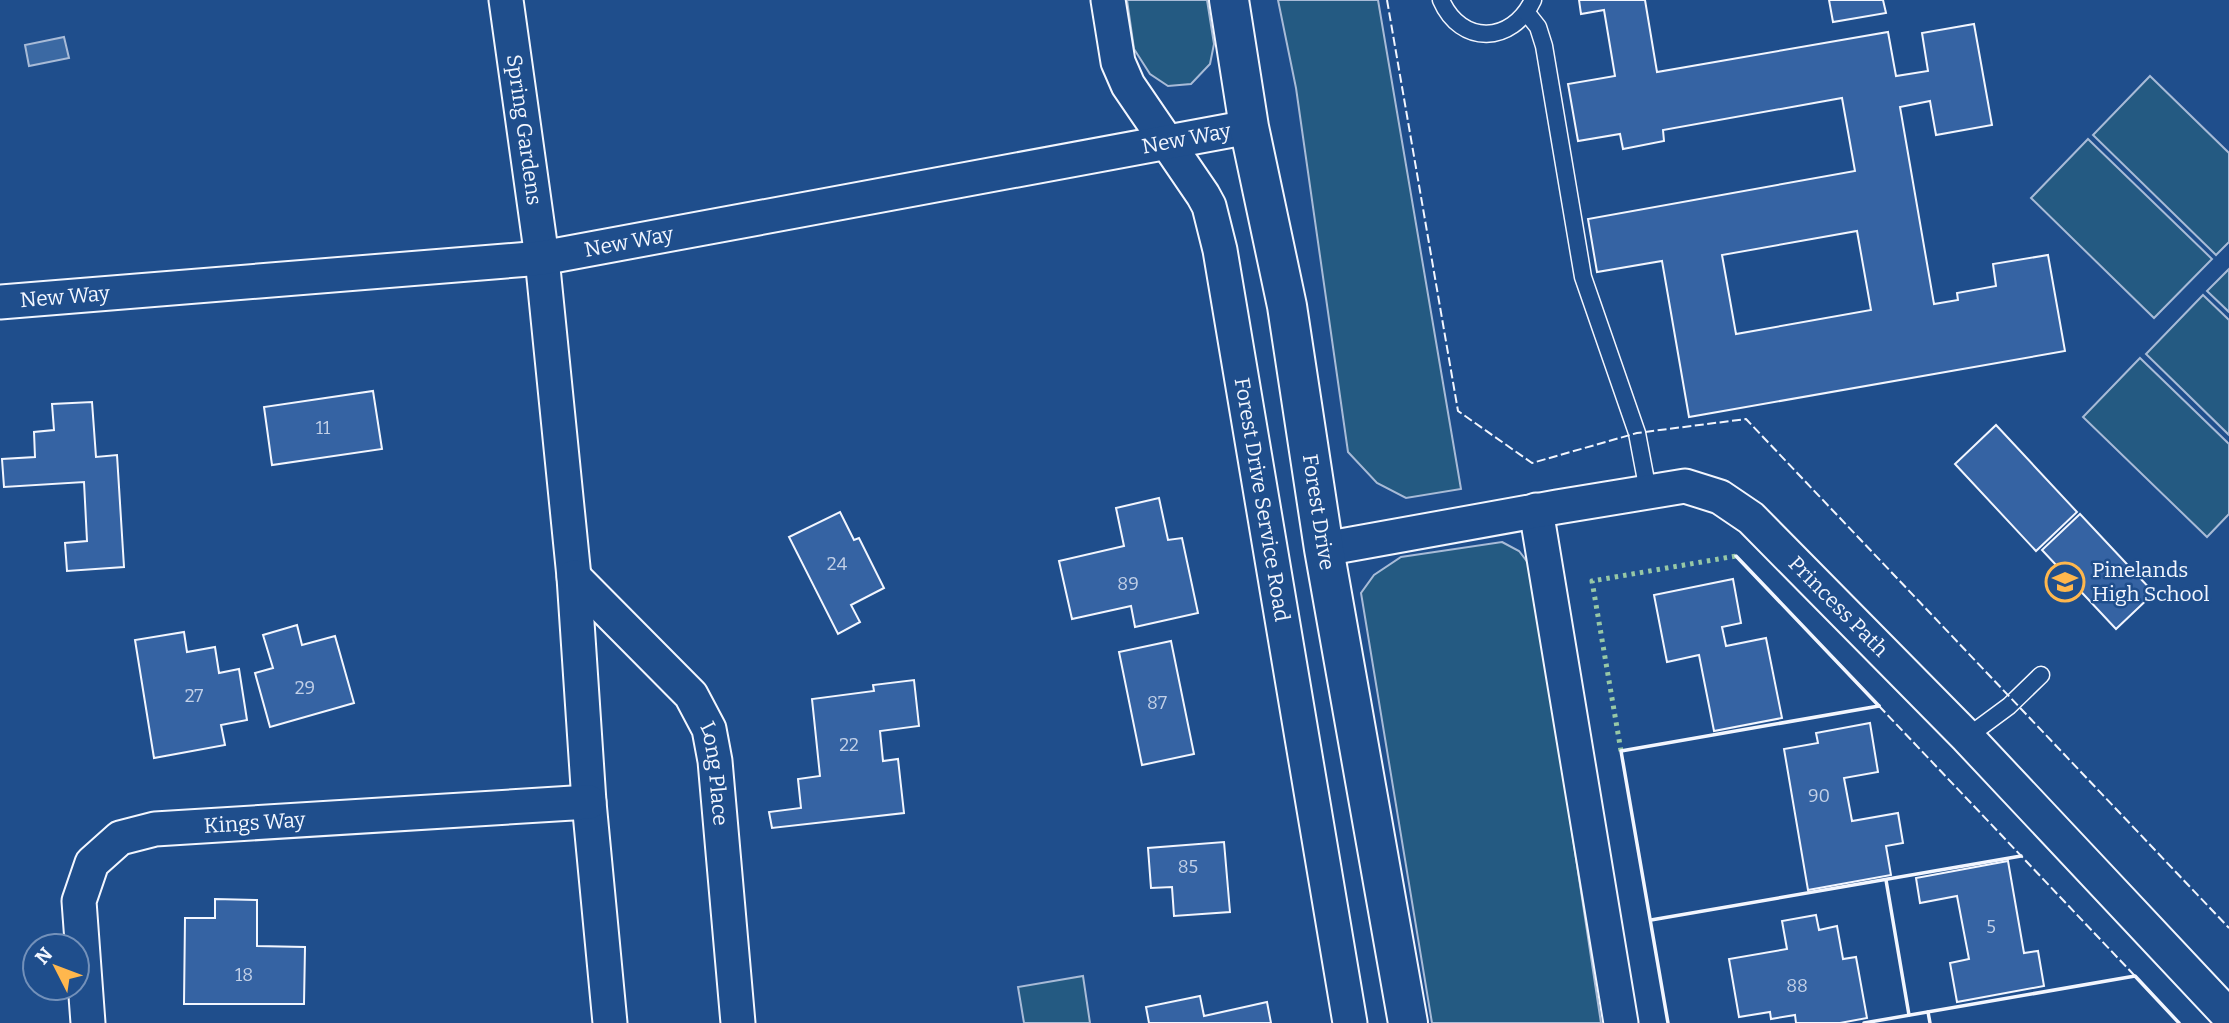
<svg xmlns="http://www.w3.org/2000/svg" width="2229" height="1023" viewBox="0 0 2229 1023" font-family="Bitter,serif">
<rect width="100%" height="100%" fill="#1f4e8c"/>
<!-- green -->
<g fill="#245a82" stroke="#a8bbd7" stroke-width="2">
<path d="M1127 0H1207L1214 44 1210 64 1191 84 1168 86 1150 74 1134 49Z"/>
<path d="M1278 0H1378L1461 489 1406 498 1377 483 1348 452 1296 88Z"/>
<path d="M2150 76 2229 153V242L2216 255 2093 135Z"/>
<path d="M2088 139 2212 259 2154 318 2031 198Z"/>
<path d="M2229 269V312L2207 291Z"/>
<path d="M2203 295 2229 320V435L2146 354Z"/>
<path d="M2140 358 2229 444V514L2207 537 2083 417Z"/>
<path d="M1502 542 1519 551 1532 568 1601 1023H1432L1361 593 1374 575 1401 557Z"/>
<path d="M1083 976 1090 1023H1024L1018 987Z"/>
</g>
<!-- water -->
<path fill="#3b69a3" stroke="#a8bbd7" stroke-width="2" d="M64 37 69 58 29 66 25 45Z"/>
<!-- building -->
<g fill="#3563a3" stroke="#f2f6ff" stroke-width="2" fill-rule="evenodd">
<path d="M1579 0H1645L1657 72 1888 32 1896 76 1928 71 1922 33 1974 24 1992 125 1936 135 1930 101 1900 107 1934 304 1958 300 1957 293 1996 286 1993 264 2048 255 2065 351 1689 417 1662 261 1597 272 1588 219 1855 171 1842 98 1663 130 1664 141 1623 149 1620 134 1578 141 1568 84 1615 76 1604 10 1581 14ZM1857 231 1871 310 1736 334 1722 255Z"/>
<path d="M1829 0H1883L1886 13 1833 22Z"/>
<path d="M373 391 382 449 272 465 264 407Z"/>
<path d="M92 402 96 457 117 455 124 567 67 571 65 543 87 541 84 482 4 487 2 459 35 457 34 432 54 430 52 404Z"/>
<path d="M1996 425 2077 512 2036 551 1955 464Z"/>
<path d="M1159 498 1168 540 1182 538 1198 613 1135 627 1131 606 1072 619 1059 561 1124 546 1116 508Z"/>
<path d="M840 512 854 540 859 538 884 588 851 605 860 622 838 634 789 537Z"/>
<path d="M2080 514 2154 593 2116 629 2042 550Z"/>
<path d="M1733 579 1741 623 1722 627 1726 646 1766 638 1782 718 1714 731 1699 655 1667 662 1654 595Z"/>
<path d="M297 625 302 645 335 636 354 703 270 727 255 673 273 668 263 635Z"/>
<path d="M184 632 187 652 215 647 219 673 239 669 247 720 221 725 225 745 154 758 135 640Z"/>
<path d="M1171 641 1194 754 1142 765 1119 652Z"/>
<path d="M914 680 919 726 880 731 883 761 898 759 904 813 772 828 769 812 801 808 798 779 820 776 812 699 874 691 873 685Z"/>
<path d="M1870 723 1878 772 1844 778 1852 821 1898 813 1903 843 1886 846 1891 875 1808 890 1784 749 1818 743 1816 733Z"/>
<path d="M1224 842 1230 912 1174 916 1172 887 1151 888 1148 848Z"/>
<path d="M2008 861 2024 953 2038 951 2044 986 1957 1002 1950 963 1969 959 1957 896 1920 903 1916 878Z"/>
<path d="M215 899 257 900V946L305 947 304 1004H184L185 918H215Z"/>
<path d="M1816 915 1819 930 1837 926 1843 959 1856 957 1867 1018 1840 1023H1796L1795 1015 1771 1019 1770 1012 1739 1017 1729 959 1787 949 1782 921Z"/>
<path d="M1200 996 1204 1016 1267 1002 1271 1023H1149L1146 1007Z"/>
</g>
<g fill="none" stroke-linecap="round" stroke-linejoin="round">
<defs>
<g id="lane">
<path d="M1441 0C1461 46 1512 44 1533 0"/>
<path d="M1527 13 1538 27 1544 46 1583 277 1637 433 1648 491"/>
<path d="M1967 737 2009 706 2041 675"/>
</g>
<g id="street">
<path id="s1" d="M506 0 542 258 574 577 589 802 610 1023"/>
<path id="s2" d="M1108 0 1118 62 1128 85 1203 195 1209 206 1220 250 1350 1023"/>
<path id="s3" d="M0 302 542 258 1249 127"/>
<path d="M1536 510 1621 1023"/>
<path id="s4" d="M1324 549 1557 507 1685 486 1720 497 1751 518 1967 737 2229 1016"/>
<path id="s5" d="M574 577 691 695 709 729 715 761 738 1023"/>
<path id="s6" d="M88 1023 79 901 92 863 120 838 155 829 589 802"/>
</g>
<g id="secondary">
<path id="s7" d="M1229 0 1249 127 1287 306 1324 549 1408 1023"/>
</g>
</defs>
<!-- lane casing -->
<use href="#lane" stroke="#f2f6ff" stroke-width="19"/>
<!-- street casing -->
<use href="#street" stroke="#f2f6ff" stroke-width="37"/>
<!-- secondary casing -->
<use href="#secondary" stroke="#f2f6ff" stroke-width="42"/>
<!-- lane -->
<use href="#lane" stroke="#1f4e8c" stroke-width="16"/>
<!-- street -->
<use href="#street" stroke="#1f4e8c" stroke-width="33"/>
<!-- secondary -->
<use href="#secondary" stroke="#1f4e8c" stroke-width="38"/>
<!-- hedge -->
<path stroke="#97c8a6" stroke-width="5" stroke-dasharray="3.5 5" stroke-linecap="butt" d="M1621 751 1592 581 1736 556"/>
<!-- fence -->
<g stroke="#f2f6ff" stroke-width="2" stroke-dasharray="9 3.5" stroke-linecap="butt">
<path d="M1387 0 1458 411 1532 463 1637 433 1746 419 2229 928"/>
<path d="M1879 706 2135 976"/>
</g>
<!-- wall -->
<g stroke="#f2f6ff" stroke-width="3.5">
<path d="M1736 556 1879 706"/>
<path d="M1886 880 1909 1015"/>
<path d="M1651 920 2021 856"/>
<path d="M1928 1012 1930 1023"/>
<path d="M1668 1023 1621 751 1879 706"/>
<path d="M1864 1023 2135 976 2179 1023"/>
</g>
</g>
<!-- icons -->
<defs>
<symbol id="school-ring" viewBox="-11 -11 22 22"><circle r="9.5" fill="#1f4e8c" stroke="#ffb74d" stroke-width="1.5"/><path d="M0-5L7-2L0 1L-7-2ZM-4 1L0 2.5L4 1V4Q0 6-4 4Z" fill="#ffb74d"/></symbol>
</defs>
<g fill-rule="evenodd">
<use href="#school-ring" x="2043" y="560" width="44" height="44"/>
</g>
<g text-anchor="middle" stroke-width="5" stroke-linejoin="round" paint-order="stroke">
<!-- number labels -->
<g font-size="18" fill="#c3d1e8">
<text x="323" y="434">11</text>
<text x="837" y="570">24</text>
<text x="1128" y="590">89</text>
<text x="305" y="694">29</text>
<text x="194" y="702">27</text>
<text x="1157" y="709">87</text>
<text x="849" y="751">22</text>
<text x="1819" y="802">90</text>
<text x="1188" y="873">85</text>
<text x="1991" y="933">5</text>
<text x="244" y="981">18</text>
<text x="1797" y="992">88</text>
</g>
<!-- street labels -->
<g font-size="21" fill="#f2f6ff" stroke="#1f4e8c">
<text dy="7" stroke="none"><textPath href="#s1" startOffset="131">Spring Gardens</textPath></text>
<text dy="7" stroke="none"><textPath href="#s3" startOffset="1199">New Way</textPath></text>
<text dy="7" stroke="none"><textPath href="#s3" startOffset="632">New Way</textPath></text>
<text dy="7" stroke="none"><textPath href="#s3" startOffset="65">New Way</textPath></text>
<text dy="7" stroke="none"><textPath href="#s2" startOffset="532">Forest Drive Service Road</textPath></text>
<text dy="7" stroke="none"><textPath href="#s7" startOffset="520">Forest Drive</textPath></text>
<text dy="7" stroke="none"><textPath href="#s4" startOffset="565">Princess Path</textPath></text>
<text dy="7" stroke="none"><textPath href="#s5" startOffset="250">Long Place</textPath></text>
<text dy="7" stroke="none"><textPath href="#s6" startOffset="336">Kings Way</textPath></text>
</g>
<!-- poi labels -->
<g font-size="21" fill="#f2f6ff" stroke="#1f4e8c" text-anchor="start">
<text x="2092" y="577">Pinelands<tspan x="2092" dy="24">High School</tspan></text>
</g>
</g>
<!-- north arrow -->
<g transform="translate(56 967) rotate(312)"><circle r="33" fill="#1f4e8c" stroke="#7391ba" stroke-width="2"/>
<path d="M0-5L12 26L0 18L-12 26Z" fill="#ffb74d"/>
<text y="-10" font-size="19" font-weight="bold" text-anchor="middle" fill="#f2f6ff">N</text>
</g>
</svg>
